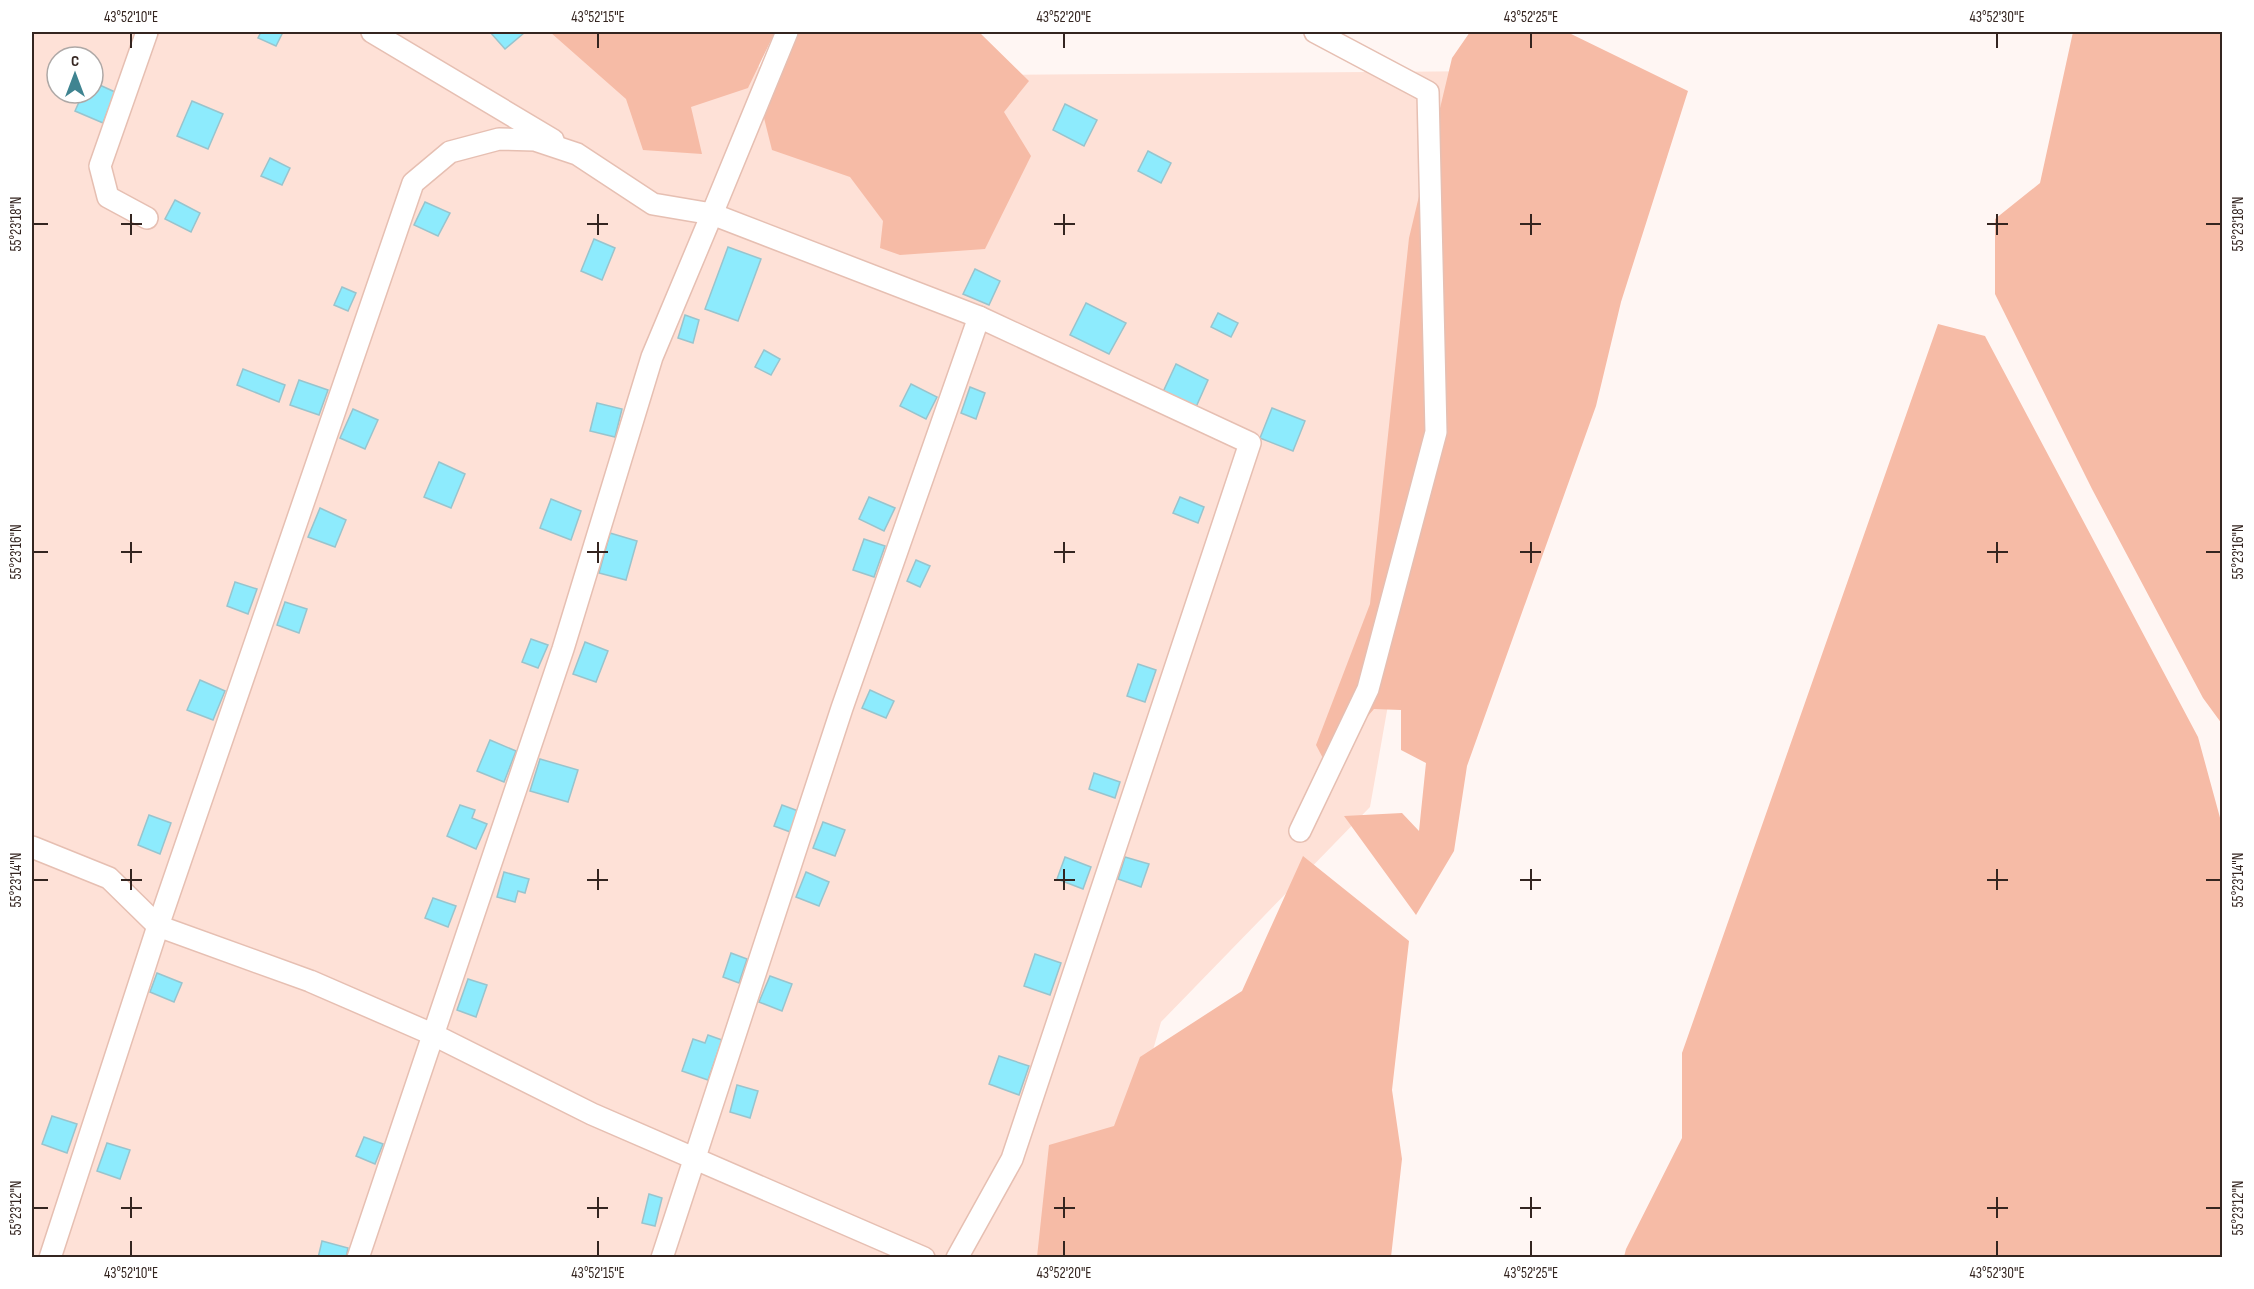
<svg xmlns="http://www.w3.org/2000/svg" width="2254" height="1289" viewBox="0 0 2254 1289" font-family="'Sofia Sans Condensed',sans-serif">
<rect width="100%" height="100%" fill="#fff6f3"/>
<!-- green -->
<path fill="#fee1d7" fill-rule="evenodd" d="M32 32H719L914 201 974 75 1500 71 1370 807 1161 1022 1094 1257H32ZM57 57H93V93H57Z"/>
<!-- forest -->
<g fill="#f6bba6">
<path d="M550 32H775L748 88 691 107 702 154 643 150 626 99Z"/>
<path d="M796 32H979L1029 81 1004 112 1031 156 985 249 900 255 880 248 883 221 850 177 772 150 761 106Z"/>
<path d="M1470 32H1567L1688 91 1621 302 1596 406 1467 766 1454 851 1416 915 1344 816 1402 813 1419 831 1426 763 1401 750V710L1374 709 1326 764 1316 745 1370 604 1409 238 1452 58Z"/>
<path d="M2073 32H2222V724L2203 698 2092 489 1995 294V219L2040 183Z"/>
<path d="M1938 324 1985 336 2198 737 2222 825V1257H1624L1626 1249 1682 1138V1053Z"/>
<path d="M1303 856 1409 941 1392 1090 1402 1159 1391 1257H1037L1049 1145 1114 1126 1140 1057 1242 991Z"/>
</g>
<!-- building -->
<g fill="#8debfd" stroke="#98c4cd" stroke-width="1.5">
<path d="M261 32H283L276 46 258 38Z"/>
<path d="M490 32H523L524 33 505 49Z"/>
<path d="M93 82 115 92 103 123 75 111 83 93H93Z"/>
<path d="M192 101 223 114 208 149 177 136Z"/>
<path d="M1065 104 1097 120 1084 146 1053 130Z"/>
<path d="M1148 151 1171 163 1161 183 1138 171Z"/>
<path d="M270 158 290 168 282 185 261 176Z"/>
<path d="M175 200 200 213 191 232 165 219Z"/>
<path d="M425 202 450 213 438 236 414 225Z"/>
<path d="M594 239 615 248 602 280 581 271Z"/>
<path d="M728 247 761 259 738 321 705 309Z"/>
<path d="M975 269 1000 281 989 305 963 294Z"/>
<path d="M342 287 356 293 348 311 334 305Z"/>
<path d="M1086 303 1126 323 1109 354 1070 335Z"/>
<path d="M1218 313 1238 323 1231 337 1211 327Z"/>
<path d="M685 315 699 320 693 343 678 338Z"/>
<path d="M764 350 780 359 771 375 755 367Z"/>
<path d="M1176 364 1208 380 1196 407 1163 392Z"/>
<path d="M243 369 285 385 279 402 237 385Z"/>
<path d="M299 380 328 390 319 415 290 405Z"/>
<path d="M911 384 937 397 926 419 900 406Z"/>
<path d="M970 387 985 393 976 419 961 413Z"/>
<path d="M597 403 622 409 615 437 590 431Z"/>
<path d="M1272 408 1305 421 1293 451 1260 438Z"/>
<path d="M353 409 378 420 365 449 340 438Z"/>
<path d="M439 462 465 474 451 508 424 497Z"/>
<path d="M869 497 895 508 884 531 859 519Z"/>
<path d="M1180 497 1204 507 1198 523 1173 513Z"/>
<path d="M551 499 581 511 571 540 540 528Z"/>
<path d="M320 508 346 520 335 547 308 537Z"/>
<path d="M610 533 637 541 626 580 599 573Z"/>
<path d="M864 539 885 546 874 577 853 570Z"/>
<path d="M916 560 930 566 920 587 907 581Z"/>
<path d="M235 582 257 589 248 614 227 606Z"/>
<path d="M285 602 307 609 299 633 277 625Z"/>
<path d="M531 639 548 645 538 668 522 662Z"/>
<path d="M585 642 608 651 596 682 573 674Z"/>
<path d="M1138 664 1156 670 1145 702 1127 696Z"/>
<path d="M200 680 225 691 213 720 187 710Z"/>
<path d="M870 690 894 701 886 718 862 708Z"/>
<path d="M490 740 516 751 504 782 477 771Z"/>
<path d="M540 759 578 770 568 802 530 791Z"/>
<path d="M1094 773 1120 782 1115 798 1089 789Z"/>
<path d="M460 805 475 810 472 818 487 824 476 849 447 836Z"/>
<path d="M782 805 801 812 793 833 774 826Z"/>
<path d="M149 815 171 823 160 854 138 845Z"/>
<path d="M823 822 845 830 835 856 813 848Z"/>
<path d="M1065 857 1091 867 1083 889 1057 879Z"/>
<path d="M1125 857 1149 864 1141 887 1118 879Z"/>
<path d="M504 872 529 879 525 893 518 891 515 902 497 897Z"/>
<path d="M806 872 829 882 819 906 796 897Z"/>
<path d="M433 898 456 906 448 927 425 918Z"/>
<path d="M731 953 747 959 739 983 723 977Z"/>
<path d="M1035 954 1061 963 1050 995 1024 986Z"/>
<path d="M157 973 182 983 174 1002 150 992Z"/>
<path d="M770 976 792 984 782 1011 759 1002Z"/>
<path d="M468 979 487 985 476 1017 457 1010Z"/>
<path d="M708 1035 722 1040 708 1080 682 1071 693 1039 705 1043Z"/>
<path d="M999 1056 1029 1066 1019 1095 989 1084Z"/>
<path d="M737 1085 758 1091 750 1118 730 1112Z"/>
<path d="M52 1116 77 1124 67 1153 42 1144Z"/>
<path d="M364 1137 383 1144 375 1164 356 1156Z"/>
<path d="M107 1143 130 1150 120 1179 97 1171Z"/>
<path d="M649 1194 662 1198 655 1226 642 1223Z"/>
<path d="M322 1241 348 1248 346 1258H318Z"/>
</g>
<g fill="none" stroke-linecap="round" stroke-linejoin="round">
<defs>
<g id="service">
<path d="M372 32 553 140"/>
<path d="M147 218 108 197 100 166 147 32"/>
<path d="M1300 831 1368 689 1436 432 1428 92 1315 32"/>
<path d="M32 847 109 878 158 926 310 981 432 1034 592 1114 924 1258"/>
<path d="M50 1258 158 926 413 183 450 152 499 139 535 140 577 154 653 204 712 214 787 32"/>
<path d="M358 1258 563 649 652 357 712 214 979 317 1250 443 1012 1159 957 1258"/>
<path d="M662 1258 842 708 979 317"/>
</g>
</defs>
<!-- service casing -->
<use href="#service" stroke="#e6bfb2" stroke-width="24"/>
<!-- service -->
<use href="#service" stroke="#fff" stroke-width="21"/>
</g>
<!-- ticks -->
<path fill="none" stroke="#342520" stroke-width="2" d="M131 33V48M598 33V48M1064 33V48M1531 33V48M1997 33V48M131 214V235M598 214V235M1064 214V235M1531 214V235M1997 214V235M33 224H48M121 224H142M587 224H608M1054 224H1075M1520 224H1541M1987 224H2008M2206 224H2221M131 542V563M598 542V563M1064 542V563M1531 542V563M1997 542V563M33 552H48M121 552H142M587 552H608M1054 552H1075M1520 552H1541M1987 552H2008M2206 552H2221M131 869V890M598 869V890M1064 869V890M1531 869V890M1997 869V890M33 880H48M121 880H142M587 880H608M1054 880H1075M1520 880H1541M1987 880H2008M2206 880H2221M131 1197V1218M598 1197V1218M1064 1197V1218M1531 1197V1218M1997 1197V1218M33 1208H48M121 1208H142M587 1208H608M1054 1208H1075M1520 1208H1541M1987 1208H2008M2206 1208H2221M131 1241V1256M598 1241V1256M1064 1241V1256M1531 1241V1256M1997 1241V1256"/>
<!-- border -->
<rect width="2254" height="1289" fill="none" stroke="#ffffff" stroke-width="66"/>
<!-- north arrow -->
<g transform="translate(75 75)"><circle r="28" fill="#ffffff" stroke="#aea8a6" stroke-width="1.5"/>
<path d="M0-4.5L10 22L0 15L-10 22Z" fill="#3f8491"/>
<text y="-9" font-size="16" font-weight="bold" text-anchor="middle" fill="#342520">С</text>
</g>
<rect x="33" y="33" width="2188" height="1223" fill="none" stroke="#342520" stroke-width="2"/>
<g font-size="15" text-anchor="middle" fill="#342520">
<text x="131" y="22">43°52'10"E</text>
<text x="598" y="22">43°52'15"E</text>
<text x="1064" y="22">43°52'20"E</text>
<text x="1531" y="22">43°52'25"E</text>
<text x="1997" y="22">43°52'30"E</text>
<text transform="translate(16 224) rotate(-90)" y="5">55°23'18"N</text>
<text transform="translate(2238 224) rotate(-90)" y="5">55°23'18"N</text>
<text transform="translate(16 552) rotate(-90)" y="5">55°23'16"N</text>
<text transform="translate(2238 552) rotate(-90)" y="5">55°23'16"N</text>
<text transform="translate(16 880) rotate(-90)" y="5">55°23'14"N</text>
<text transform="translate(2238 880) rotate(-90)" y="5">55°23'14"N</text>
<text transform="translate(16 1208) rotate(-90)" y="5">55°23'12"N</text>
<text transform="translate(2238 1208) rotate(-90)" y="5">55°23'12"N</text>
<text x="131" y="1278">43°52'10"E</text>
<text x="598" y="1278">43°52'15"E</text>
<text x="1064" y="1278">43°52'20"E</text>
<text x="1531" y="1278">43°52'25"E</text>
<text x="1997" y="1278">43°52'30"E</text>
</g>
</svg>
